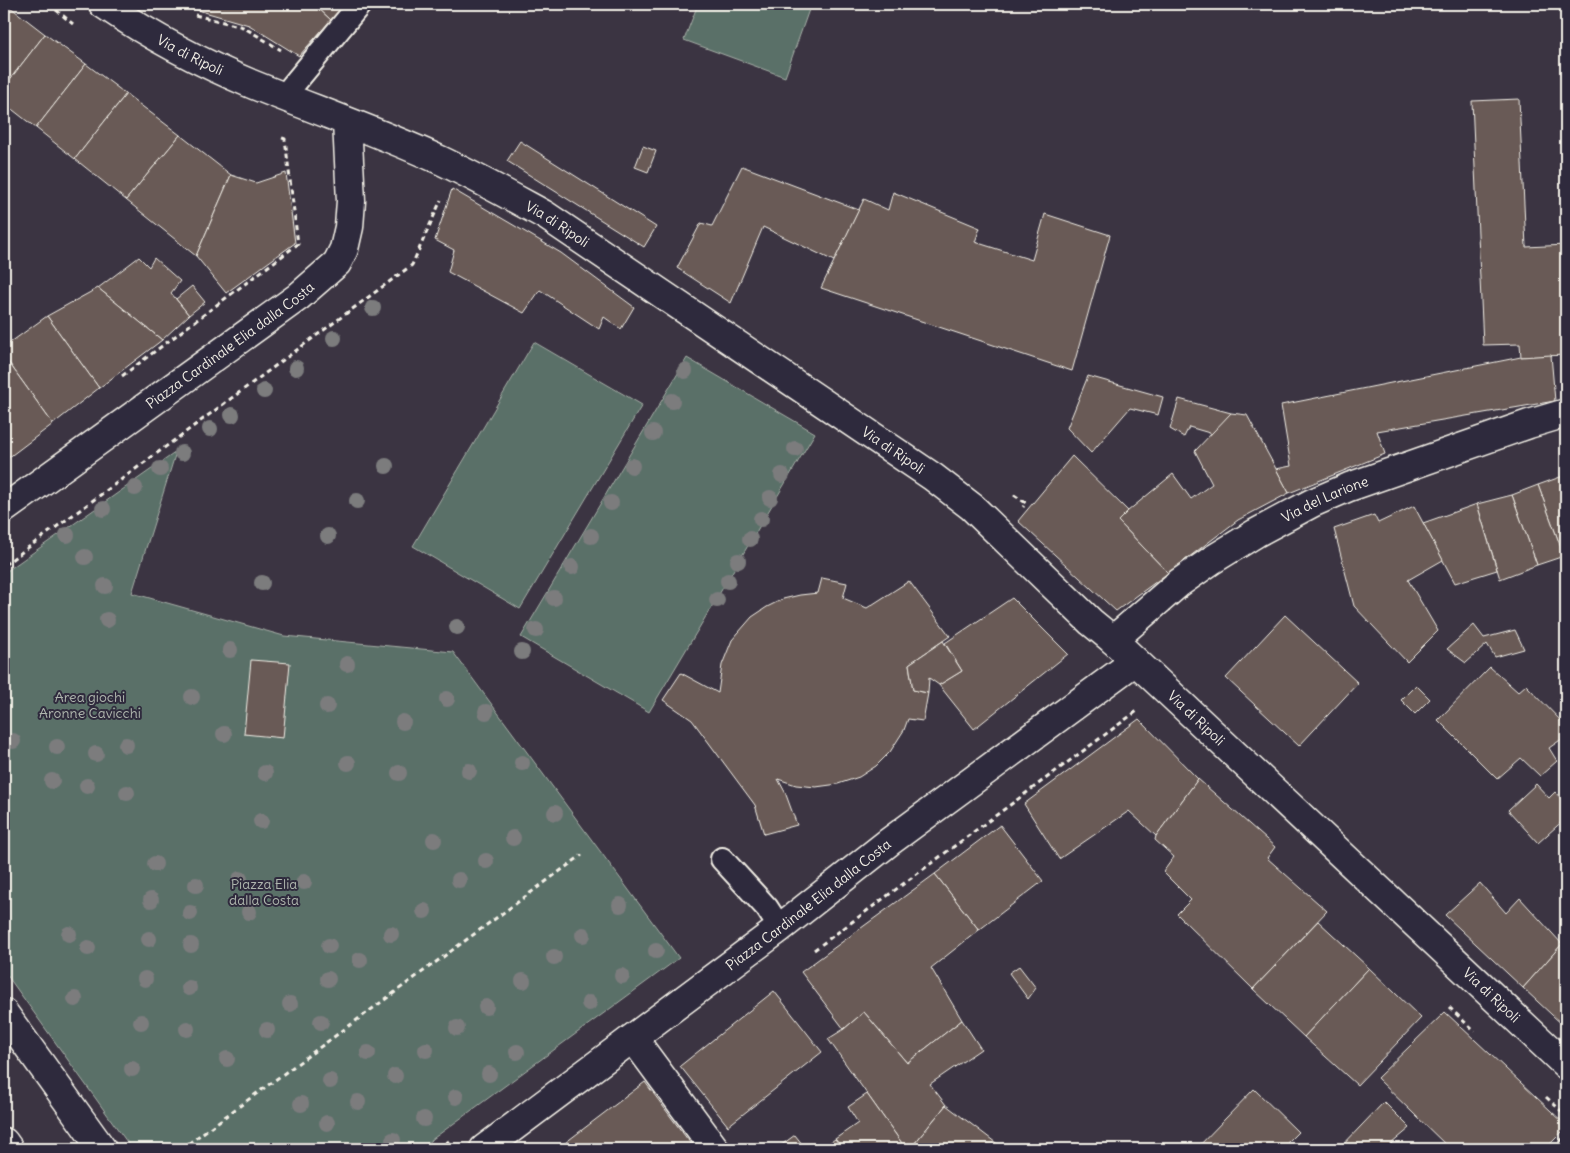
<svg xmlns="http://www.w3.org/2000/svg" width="1570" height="1153" viewBox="0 0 1570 1153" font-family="Delius,sans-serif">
<rect width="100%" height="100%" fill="#3b3442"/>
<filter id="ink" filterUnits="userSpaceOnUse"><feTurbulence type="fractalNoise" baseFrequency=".02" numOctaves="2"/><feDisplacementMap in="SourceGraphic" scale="10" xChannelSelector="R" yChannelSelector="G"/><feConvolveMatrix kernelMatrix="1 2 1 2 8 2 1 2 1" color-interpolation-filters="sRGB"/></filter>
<g filter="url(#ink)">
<!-- green -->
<g fill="#5a6f68" stroke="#a7b0a8">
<path d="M698 4H811L785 77 684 40Z"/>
<path d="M534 342 642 405 520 609 413 546Z"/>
<path d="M687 358 815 433 649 712 521 637Z"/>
<path d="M176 452 132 593 284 636 453 652 679 958 419 1149H132L4 971V573Z"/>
</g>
<!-- building -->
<g fill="#695a57" stroke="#f4f1e8">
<path d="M4 4H6L45 34 4 87Z"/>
<path d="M177 4H314L331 20 299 56 249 25Z"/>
<path d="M314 4H345L331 20Z"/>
<path d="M45 34 86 64 36 128 4 103V87Z"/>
<path d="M86 64 126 94 75 159 36 128Z"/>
<path d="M126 94 180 135 126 200 75 159Z"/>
<path d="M1519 99 1526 247 1566 245V355L1521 357 1520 344 1483 345 1472 101Z"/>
<path d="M180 135 231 175 196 256 126 200Z"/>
<path d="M520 141 656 227 644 247 507 161Z"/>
<path d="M643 146 656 151 648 172 635 167Z"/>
<path d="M742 166 859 210 834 261 763 227 731 303 677 268 701 223 712 226Z"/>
<path d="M286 173 295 243 226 293 196 256 231 175 256 183Z"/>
<path d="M452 189 561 253 634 307 621 329 604 317 599 329 540 290 524 313 448 272 454 250 435 240Z"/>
<path d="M893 192 980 228 975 242 1032 260 1045 214 1110 235 1072 371 821 288 864 199 888 210Z"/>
<path d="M139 257 149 267 154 258 180 281 171 293 189 315 162 340 98 288Z"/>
<path d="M192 286 205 302 189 315 176 299Z"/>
<path d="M98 288 162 340 99 388 47 316Z"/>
<path d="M47 316 99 388 53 424 4 356V347Z"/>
<path d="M1551 355 1555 401 1377 431 1385 454 1289 493 1276 469 1291 466 1281 405 1521 357Z"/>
<path d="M4 356 53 424 4 461Z"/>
<path d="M1088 376 1163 397 1158 415 1130 408 1091 453 1067 428Z"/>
<path d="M1179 399 1231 413 1213 434 1189 427 1184 437 1170 429Z"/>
<path d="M1231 413 1247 415 1289 493 1238 520 1168 573 1118 521 1128 511 1173 474 1191 499 1212 484 1195 451Z"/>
<path d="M1072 456 1128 511 1118 521 1168 573 1116 611 1018 521Z"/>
<path d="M1566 475V555L1564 556 1538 485Z"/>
<path d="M1538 485 1564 556 1537 565 1512 495Z"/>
<path d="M1512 495 1537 565 1500 579 1477 504Z"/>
<path d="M1477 504 1497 570 1455 583 1423 523Z"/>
<path d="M1414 506 1443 560 1408 580 1438 631 1407 662 1354 606 1334 529 1374 515 1378 523Z"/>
<path d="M822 578 847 583 843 598 867 608 909 581 950 636 909 664 913 690 928 693 923 721 908 719 904 730 890 752 876 766 859 777 838 784 816 787 796 785 778 779 785 792 797 825 764 834 755 805 692 720 663 700 681 673 718 693 722 665 732 640 752 617 767 607 783 599 800 595 818 593Z"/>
<path d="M1012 598 1068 654 974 729 939 685 962 671 945 643Z"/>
<path d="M1285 615 1358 683 1299 746 1226 678Z"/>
<path d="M1474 625 1484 638 1515 630 1524 649 1495 657 1487 644 1466 663 1447 649Z"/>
<path d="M943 641 962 671 939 685 929 678 928 693 913 690 909 664Z"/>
<path d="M251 660 290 663 283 738 244 734Z"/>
<path d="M1490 667 1518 692 1526 685 1566 726V736L1549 748 1557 761 1540 776 1521 758 1497 779 1438 720Z"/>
<path d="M1416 685 1430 699 1415 714 1401 700Z"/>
<path d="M1139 719 1198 779 1156 836 1129 811 1059 859 1024 804Z"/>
<path d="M1198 779 1275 847 1267 858 1327 911 1253 989 1177 914 1191 900 1163 872 1174 857 1155 840 1156 836Z"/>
<path d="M1536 784 1549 798 1555 792 1566 804V818L1538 843 1508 810Z"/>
<path d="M1000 825 1043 881 979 930 935 874Z"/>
<path d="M935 874 979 930 931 968 962 1020 907 1063 864 1012 844 1029 801 972Z"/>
<path d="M1480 883 1506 913 1520 898 1562 944 1523 988 1445 915Z"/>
<path d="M1318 921 1369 968 1304 1037 1253 989Z"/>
<path d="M1562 944 1566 948V1028L1523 988Z"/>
<path d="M1019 966 1036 988 1028 999 1009 973Z"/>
<path d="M1369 968 1421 1018 1357 1085 1304 1037Z"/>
<path d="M774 991 822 1052 728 1126 680 1066Z"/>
<path d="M864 1012 907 1063 962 1020 981 1049 930 1084 946 1105 910 1149H906L828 1039 844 1029Z"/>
<path d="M1445 1012 1566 1125V1128L1545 1149H1450L1377 1078Z"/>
<path d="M645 1082 694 1148 692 1149H557Z"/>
<path d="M1254 1089 1298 1132 1281 1149H1196Z"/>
<path d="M867 1094 906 1149H843L835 1139 858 1123 848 1107Z"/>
<path d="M1384 1102 1410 1128 1385 1149H1339Z"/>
<path d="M946 1105 1004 1149H910Z"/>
<path d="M795 1135 806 1149H776Z"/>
<path d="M835 1139 843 1149H821Z"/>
</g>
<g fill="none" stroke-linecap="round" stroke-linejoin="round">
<defs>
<g id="lane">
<path d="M284 96 360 4"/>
<path d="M722 859 767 908 780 928"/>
</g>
<g id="street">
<path id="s1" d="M103 4C150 36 201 63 254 85 316 110 379 132 440 160 476 177 510 196 545 215L933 477 972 507 1091 622 1113 640 1566 1065"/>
<path id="s2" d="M4 509 298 297 337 263 344 249 349 227 351 201 347 122"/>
<path id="s3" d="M1113 640 1179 583 1212 560 1256 533 1312 503 1349 487 1529 424 1566 413"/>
<path d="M633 1038 715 1149"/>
<path id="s4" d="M484 1149 780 928 889 842 1134 662"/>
</g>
<g id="secondary">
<path d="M4 1013 102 1149"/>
<path d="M4 1142 9 1149"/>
</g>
</defs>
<!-- lane casing -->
<use href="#lane" stroke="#f4f1e8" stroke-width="26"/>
<!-- street casing -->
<use href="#street" stroke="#f4f1e8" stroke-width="31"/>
<!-- secondary casing -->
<use href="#secondary" stroke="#f4f1e8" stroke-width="31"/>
<!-- path -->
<g stroke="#f4f1e8" stroke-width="3" stroke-dasharray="5 4" stroke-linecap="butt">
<path d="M49 4 73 24"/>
<path d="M195 15 243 27 281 50"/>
<path d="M122 376 298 244 285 139 280 137"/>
<path d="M1014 495 1026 503 1023 507"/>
<path d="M4 565 84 507 412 265 441 200"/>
<path d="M814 950 1137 711"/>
<path d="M1449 1007 1475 1032"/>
<path d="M1546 1097 1566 1115"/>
<path d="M181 1149 582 855"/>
<path d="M438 1149 449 1141"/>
<path d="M1553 1149 1566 1135"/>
</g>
<!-- lane -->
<use href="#lane" stroke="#2f2a3d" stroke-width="22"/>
<!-- street -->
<use href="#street" stroke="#2f2a3d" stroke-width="28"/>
<!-- secondary -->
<use href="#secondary" stroke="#2f2a3d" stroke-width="28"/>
</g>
<!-- trees -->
<g fill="#7b7c7d">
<circle cx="373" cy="308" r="8"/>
<circle cx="334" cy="338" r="8"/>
<circle cx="296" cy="368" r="8"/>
<circle cx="685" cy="371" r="8"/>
<circle cx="264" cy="391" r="8"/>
<circle cx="672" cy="401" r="8"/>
<circle cx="232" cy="415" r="8"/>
<circle cx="210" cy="429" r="8"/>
<circle cx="653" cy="433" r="8"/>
<circle cx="795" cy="449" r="8"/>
<circle cx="182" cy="453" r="8"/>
<circle cx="386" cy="466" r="8"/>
<circle cx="632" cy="466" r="8"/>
<circle cx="160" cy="469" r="8"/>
<circle cx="782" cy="475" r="8"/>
<circle cx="135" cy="488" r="8"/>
<circle cx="770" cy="498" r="8"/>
<circle cx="357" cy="501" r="8"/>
<circle cx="611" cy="503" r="8"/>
<circle cx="103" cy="509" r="8"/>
<circle cx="761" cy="519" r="8"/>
<circle cx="67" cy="535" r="8"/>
<circle cx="328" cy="536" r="8"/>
<circle cx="591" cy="536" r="8"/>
<circle cx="750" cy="539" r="8"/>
<circle cx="85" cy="557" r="8"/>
<circle cx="738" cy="561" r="8"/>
<circle cx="572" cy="567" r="8"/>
<circle cx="728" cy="581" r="8"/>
<circle cx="262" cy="583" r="8"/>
<circle cx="105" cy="586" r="8"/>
<circle cx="554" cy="598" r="8"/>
<circle cx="717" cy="600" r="8"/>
<circle cx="107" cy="620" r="8"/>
<circle cx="457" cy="627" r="8"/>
<circle cx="536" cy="630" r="8"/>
<circle cx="230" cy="650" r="8"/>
<circle cx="522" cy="652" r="8"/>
<circle cx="347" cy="664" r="8"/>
<circle cx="192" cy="697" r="8"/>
<circle cx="447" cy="699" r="8"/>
<circle cx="327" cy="706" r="8"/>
<circle cx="486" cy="712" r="8"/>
<circle cx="403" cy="722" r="8"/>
<circle cx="224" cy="734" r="8"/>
<circle cx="13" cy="741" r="8"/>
<circle cx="126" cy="745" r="8"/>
<circle cx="57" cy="747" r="8"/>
<circle cx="96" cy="754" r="8"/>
<circle cx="348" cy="763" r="8"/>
<circle cx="522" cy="763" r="8"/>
<circle cx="469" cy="771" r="8"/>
<circle cx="265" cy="773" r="8"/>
<circle cx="399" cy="773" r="8"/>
<circle cx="52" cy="781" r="8"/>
<circle cx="87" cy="786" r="8"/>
<circle cx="127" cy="793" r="8"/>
<circle cx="555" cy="813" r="8"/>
<circle cx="261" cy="821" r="8"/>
<circle cx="513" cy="838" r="8"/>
<circle cx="434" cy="840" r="8"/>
<circle cx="486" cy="861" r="8"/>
<circle cx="155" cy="864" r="8"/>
<circle cx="240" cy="879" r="8"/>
<circle cx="459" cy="880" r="8"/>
<circle cx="304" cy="882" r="8"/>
<circle cx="196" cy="885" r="8"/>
<circle cx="151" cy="900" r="8"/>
<circle cx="620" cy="905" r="8"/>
<circle cx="424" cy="911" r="8"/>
<circle cx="249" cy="912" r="8"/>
<circle cx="190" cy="913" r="8"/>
<circle cx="69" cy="934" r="8"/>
<circle cx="391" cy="934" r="8"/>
<circle cx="583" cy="935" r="8"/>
<circle cx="149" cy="939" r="8"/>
<circle cx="191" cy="945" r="8"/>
<circle cx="329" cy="946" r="8"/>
<circle cx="88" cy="948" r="8"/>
<circle cx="656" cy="951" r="8"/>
<circle cx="554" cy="957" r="8"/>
<circle cx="360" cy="960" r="8"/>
<circle cx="622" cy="976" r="8"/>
<circle cx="145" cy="979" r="8"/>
<circle cx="328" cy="979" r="8"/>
<circle cx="523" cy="981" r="8"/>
<circle cx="189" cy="988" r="8"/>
<circle cx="75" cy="999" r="8"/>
<circle cx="589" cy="1003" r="8"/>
<circle cx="290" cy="1004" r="8"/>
<circle cx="486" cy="1007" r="8"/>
<circle cx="141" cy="1022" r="8"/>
<circle cx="321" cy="1022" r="8"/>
<circle cx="457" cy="1028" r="8"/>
<circle cx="187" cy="1029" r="8"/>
<circle cx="267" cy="1030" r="8"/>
<circle cx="426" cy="1050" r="8"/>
<circle cx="517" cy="1052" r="8"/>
<circle cx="368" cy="1053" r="8"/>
<circle cx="227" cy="1059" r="8"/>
<circle cx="132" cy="1069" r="8"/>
<circle cx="489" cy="1074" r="8"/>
<circle cx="395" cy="1076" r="8"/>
<circle cx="330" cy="1081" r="8"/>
<circle cx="456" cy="1097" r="8"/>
<circle cx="358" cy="1102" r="8"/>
<circle cx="301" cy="1104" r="8"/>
<circle cx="424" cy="1119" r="8"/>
<circle cx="327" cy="1123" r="8"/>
<circle cx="393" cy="1140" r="8"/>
</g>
</g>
<g text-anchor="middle" stroke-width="4" stroke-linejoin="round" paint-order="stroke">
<!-- street labels -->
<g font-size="14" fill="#f4f1e8" stroke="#2f2a3d">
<text dy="5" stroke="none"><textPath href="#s1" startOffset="101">Via di Ripoli</textPath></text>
<text dy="5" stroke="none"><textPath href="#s1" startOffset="506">Via di Ripoli</textPath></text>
<text dy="5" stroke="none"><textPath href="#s2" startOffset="279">Piazza Cardinale Elia dalla Costa</textPath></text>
<text dy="5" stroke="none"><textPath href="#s1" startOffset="911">Via di Ripoli</textPath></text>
<text dy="5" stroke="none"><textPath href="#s3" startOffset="256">Via del Larione</textPath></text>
<text dy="5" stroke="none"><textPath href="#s1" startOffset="1316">Via di Ripoli</textPath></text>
<text dy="5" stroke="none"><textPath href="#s4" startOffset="406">Piazza Cardinale Elia dalla Costa</textPath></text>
<text dy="5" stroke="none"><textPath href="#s1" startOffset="1721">Via di Ripoli</textPath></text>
</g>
<!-- park labels -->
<g font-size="14" fill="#afb6ae" stroke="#2f2a3d">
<text x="90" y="702">Area giochi<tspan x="90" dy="16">Aronne Cavicchi</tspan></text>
<text x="264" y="889">Piazza Elia<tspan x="264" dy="16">dalla Costa</tspan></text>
</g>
</g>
<!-- margin -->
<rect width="1570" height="1153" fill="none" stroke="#2f2a3d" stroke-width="20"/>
<rect x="10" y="10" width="1550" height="1133" fill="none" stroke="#f4f1e8" stroke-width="2" filter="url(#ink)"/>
</svg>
